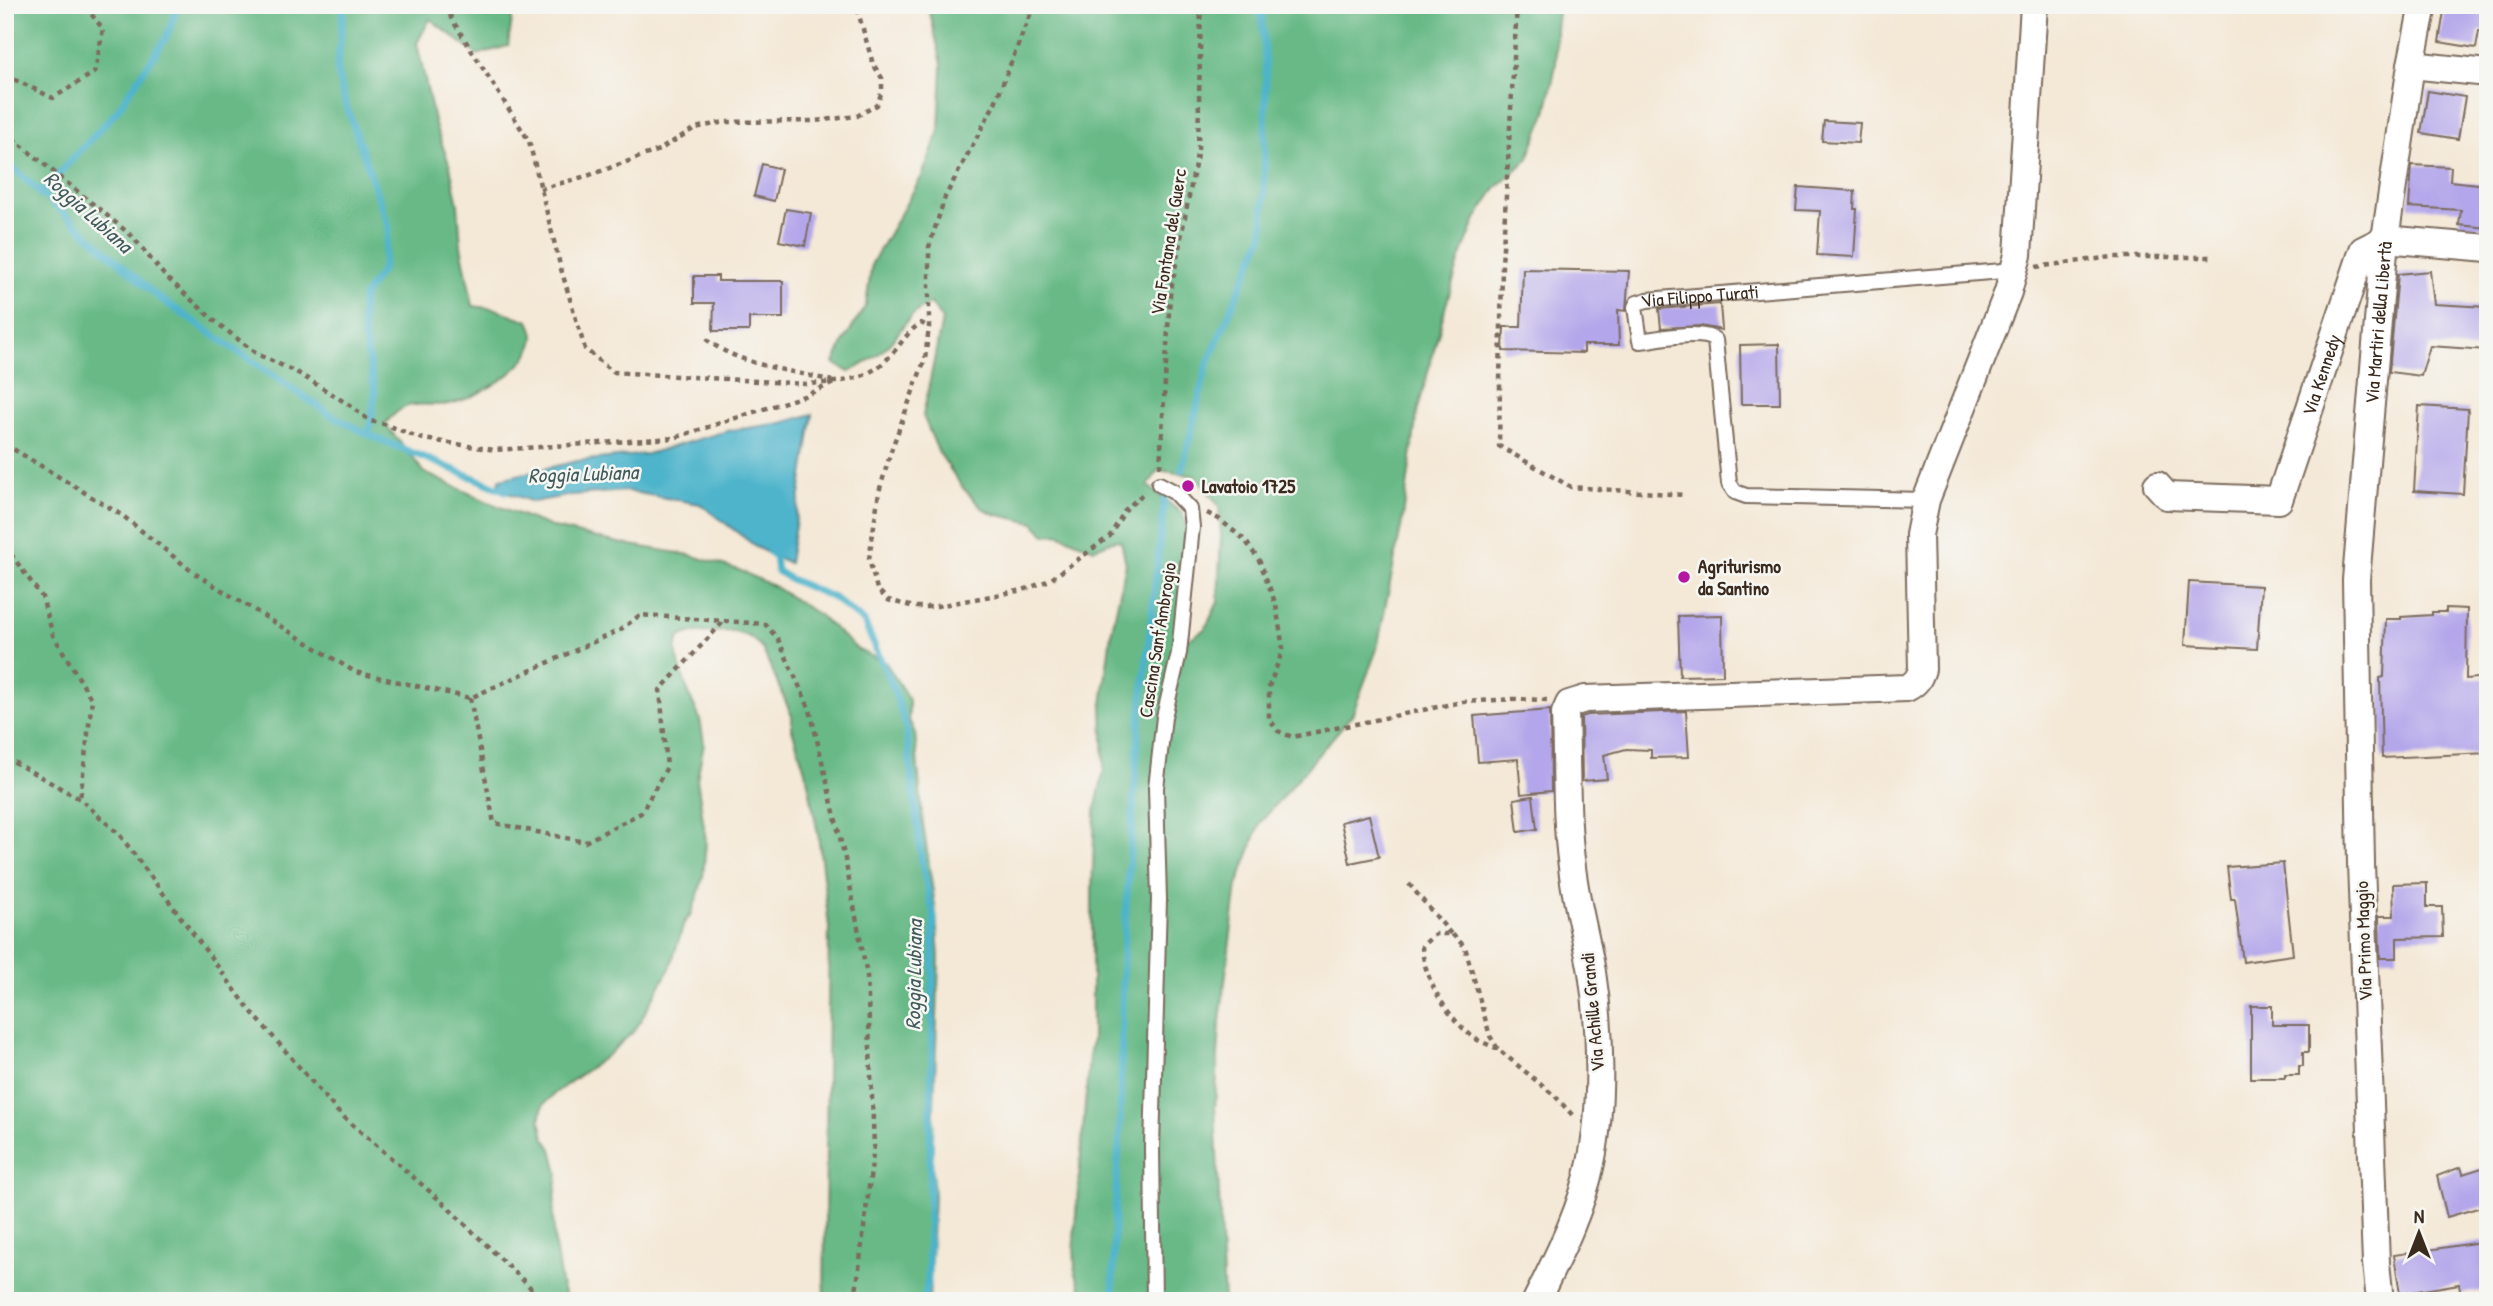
<svg xmlns="http://www.w3.org/2000/svg" width="2493" height="1306" viewBox="0 0 2493 1306" font-family="'Patrick Hand',sans-serif">
<rect width="100%" height="100%" fill="#f6f6f2"/>
<filter id="ink" filterUnits="userSpaceOnUse"><feTurbulence type="fractalNoise" baseFrequency=".0143" numOctaves="2"/><feDisplacementMap in="SourceGraphic" scale="14" xChannelSelector="R" yChannelSelector="G"/><feConvolveMatrix kernelMatrix="1 2 1 2 8 2 1 2 1" color-interpolation-filters="sRGB"/></filter>
<filter id="wash" filterUnits="userSpaceOnUse"><feTurbulence type="fractalNoise" baseFrequency=".00686" numOctaves="4" result="noise"/><feDisplacementMap in="SourceGraphic" scale="28" xChannelSelector="R" yChannelSelector="G"/><feGaussianBlur stdDeviation="1.57" result="paint"/><feColorMatrix in="noise" values="0 0 0 0 0 0 0 0 0 0 0 0 0 0 0 0 0 1.4 0 .05"/><feComposite in="paint" operator="in"/></filter>
<g filter="url(#wash)">
<rect width="100%" height="100%" fill="#f4e8d6"/>
<!-- forest -->
<g fill="#67b986" stroke="#517252" stroke-width="2" fill-rule="evenodd">
<path d="M5 5H514L508 46 477 55 430 19 417 43 435 125 450 166 458 205 461 246 473 306 496 309 529 321C531 325 534 332 534 336 533 367 480 396 454 403 424 410 410 393 385 424L425 473 488 502 554 528 619 543 690 555 739 570 773 586 819 615 858 650 886 663 909 700V720L915 733 923 824 936 913 939 958 932 1166 934 1197 929 1301H824L829 927 818 834 807 777 792 729V716L763 650 756 642 748 636 731 631 690 633 679 637 676 651 680 667 688 692 700 719 704 743 697 779 706 841 703 877 698 895 691 914 684 923 670 968 635 1030 609 1054 555 1093 543 1105 540 1120 544 1137 552 1149 558 1173 553 1216 555 1246 562 1289 569 1301H5Z"/>
<path d="M928 5H1559L1556 29V64L1546 113 1527 160 1496 188 1476 219 1460 259 1446 305 1417 413 1403 517 1377 649 1352 715 1260 823 1237 886 1220 1021 1215 1108 1224 1301H1085L1075 1271 1074 1238 1089 1057 1092 1040V892L1095 811 1104 769 1102 705 1111 634 1126 564 1121 541 1115 540 1094 549 1058 534 1045 535 1034 523 994 514 982 508 963 488 938 451 923 416 942 320 931 303C908 314 906 324 891 342 879 356 864 364 849 372L834 363 845 339 866 305 872 263 922 176 939 131 942 64ZM1158 470 1196 476 1219 506 1221 536 1218 602 1205 629 1189 639H1187L1186 526 1183 514 1148 486Z"/>
</g>
<!-- water -->
<path fill="#4db4cb" stroke="#446f74" stroke-width="2" d="M813 414 789 563 759 549 700 504 626 491 572 495 533 502 497 489 500 479 577 461 647 454 727 431 782 423Z"/>
<g fill="none" stroke-linecap="round" stroke-linejoin="round">
<!-- stream -->
<g stroke="#4db4cb" stroke-width="7">
<path d="M344 5 337 68 343 96 389 228 382 270 363 297 362 325 375 392 369 435"/>
<path d="M5 161 158 297 331 415 369 435 506 491"/>
<path d="M40 194 116 112 167 36 178 5"/>
<path d="M1182 470 1207 365 1263 235 1266 76 1261 5"/>
<path d="M770 552 775 557 777 571 790 579 834 598 864 622 894 690 906 727 922 863 934 917 928 1279 924 1301"/>
<path d="M1113 1301 1114 1223 1120 1131 1123 952 1139 727 1165 496"/>
</g>
</g>
<g id="blocks">
<!-- building -->
<g fill="#b3a6ea">
<path d="M2445 5H2486L2488 32 2479 31 2476 48 2439 42Z"/>
<path d="M2428 91 2465 97 2458 139 2421 133Z"/>
<path d="M1824 121 1860 123 1858 143 1822 141Z"/>
<path d="M762 164 781 169 774 201 754 196Z"/>
<path d="M2412 165 2451 167 2450 181 2488 185V228L2459 225 2461 210 2409 207Z"/>
<path d="M1798 187 1855 191 1854 209H1857L1854 257 1817 255 1820 211 1796 210Z"/>
<path d="M786 209 811 213 805 246 779 241Z"/>
<path d="M1523 269 1629 271 1626 311 1618 310 1619 345H1584V353L1503 351 1504 327H1521Z"/>
<path d="M2430 271 2434 304 2488 307 2487 350 2430 346 2421 376 2389 372 2398 274Z"/>
<path d="M694 276H718V281H783V318H749V331H713L714 303H694Z"/>
<path d="M1720 304 1722 330 1700 326 1661 328 1659 309Z"/>
<path d="M1779 344 1780 404H1741L1740 345Z"/>
<path d="M2419 406 2468 409 2463 494 2414 491Z"/>
<path d="M2189 582 2261 586 2257 649 2185 645Z"/>
<path d="M2446 608 2467 609 2466 679 2488 677V753L2382 758 2380 678 2384 677 2386 619H2401V617L2432 615V612H2446Z"/>
<path d="M1722 615 1723 675 1680 676 1678 616Z"/>
<path d="M1550 710 1551 791 1521 794 1518 759 1478 762 1474 716Z"/>
<path d="M1686 711 1689 757 1651 758V750L1626 749 1604 755 1607 779 1582 781 1581 717 1588 715Z"/>
<path d="M1533 796 1537 829 1518 832 1514 799Z"/>
<path d="M1369 815 1379 857 1350 863 1341 822Z"/>
<path d="M2283 863 2293 955 2243 962 2235 899H2231L2227 867Z"/>
<path d="M2427 883V907H2442L2443 937 2397 938V958H2380L2379 916H2394L2393 884Z"/>
<path d="M2251 1006H2272V1025H2309V1052H2303V1066H2299V1075H2285V1078H2251Z"/>
<path d="M2488 1166V1205L2447 1217 2437 1176 2461 1167 2463 1174Z"/>
<path d="M2488 1241V1290L2461 1294 2459 1284 2400 1294 2394 1255Z"/>
</g>
</g>
</g>
<g filter="url(#ink)">
<use href="#blocks" fill-opacity="0" stroke="#7c6c5e" stroke-width="2"/>
<g fill="none" stroke-linecap="round" stroke-linejoin="round">
<defs>
<g id="lane">
<path id="s1" d="M1926 500 1746 496 1735 492 1729 483 1715 340C1702 329 1657 339 1640 341L1635 307 1637 303 1647 300 2015 270"/>
<path d="M1154 1301 1152 1148 1159 900 1156 788 1164 717 1179 653 1192 527 1190 509 1174 492 1159 484"/>
</g>
<g id="street">
<path d="M2411 65 2488 73"/>
<path id="s2" d="M2157 485 2167 496 2279 500 2363 250 2385 239 2488 248"/>
<path d="M1536 1301C1558 1256 1581 1212 1591 1163 1603 1105 1601 1030 1592 972 1586 937 1576 903 1572 867 1565 817 1567 764 1565 713L1569 704 1585 699 1907 688C1916 683 1919 679 1922 669L1919 535 1926 500 2008 292 2018 255 2034 5"/>
<path id="s3" d="M2380 1301 2376 1263 2361 864 2356 580 2385 239 2411 65 2423 5"/>
</g>
</defs>
<!-- lane casing -->
<use href="#lane" stroke="#7c6c5e" stroke-width="18"/>
<!-- street casing -->
<use href="#street" stroke="#7c6c5e" stroke-width="30"/>
<!-- path -->
<g stroke="#7c6c5e" stroke-width="4.5" stroke-dasharray="5 5" stroke-linecap="butt">
<path d="M448 5 451 18 529 141 561 269 585 349 613 372 806 384C840 382 867 382 891 355 901 344 908 331 921 323L929 327"/>
<path d="M1028 5 1030 15 995 103 945 197 929 247V327L925 359 892 448 879 492 869 559 877 589 888 600 914 607H932L1023 590 1050 580 1110 536 1125 510 1145 492"/>
<path d="M1517 5 1502 265 1499 446 1571 487 1684 495"/>
<path d="M5 75 53 98 95 72 103 29 84 5"/>
<path d="M5 132 132 236 164 275 217 323 257 354 298 373 351 406 370 421 384 424 423 439 495 450 674 438 804 396 836 382"/>
<path d="M540 189 590 175 659 150 695 128 724 122 815 121 857 116 877 105 882 91V78L873 64 856 5"/>
<path d="M2036 267 2112 257H2213"/>
<path d="M706 339C739 366 792 370 832 381"/>
<path d="M5 444 123 516 194 573 355 672 470 698 620 630 640 615 765 624 778 639 810 710 845 859 867 975 874 1146 855 1301"/>
<path d="M1160 467 1170 295 1198 149 1201 5"/>
<path d="M1207 513 1219 519 1245 540 1260 562 1276 605 1283 649 1269 687V718L1278 731 1292 737 1462 702 1514 699 1548 700"/>
<path d="M5 546 42 597 53 635 92 700 80 799"/>
<path d="M470 698 494 823 585 842 641 813 667 767 660 690 724 621"/>
<path d="M5 757 80 799 119 834 250 1010 338 1112 442 1202 530 1287 537 1301"/>
<path d="M1409 884 1451 934"/>
<path d="M1498 1049C1490 1045 1480 1042 1473 1037 1447 1017 1423 978 1422 946L1435 934H1452L1465 947 1490 1036 1498 1049 1556 1097 1575 1118"/>
<path d="M512 1301 533 1294"/>
</g>
<!-- lane -->
<use href="#lane" stroke="#fff" stroke-width="14"/>
<!-- street -->
<use href="#street" stroke="#fff" stroke-width="26"/>
</g>
</g>
<!-- markers -->
<g fill="#b5179e" stroke="#f6f6f2" stroke-width="2.5">
<circle cx="1188" cy="486" r="7"/>
<circle cx="1684" cy="577" r="7"/>
</g>
<g text-anchor="middle" stroke-width="5" stroke-linejoin="round" paint-order="stroke">
<!-- street labels -->
<g font-size="19" fill="#3b2a1e" stroke="#f6f6f2">
<text transform="translate(1168 242) rotate(-81)" y="7">Via Fontana del Guerc</text>
<text dy="7" stroke="none"><textPath href="#s1" startOffset="525">Via Filippo Turati</textPath></text>
<text dy="7" stroke="none"><textPath href="#s3" startOffset="980">Via Martiri della Libertà</textPath></text>
<text dy="7" stroke="none"><textPath href="#s2" startOffset="259">Via Kennedy</textPath></text>
<text transform="translate(1157 640) rotate(-81)" y="7">Cascina Sant'Ambrogio</text>
<text transform="translate(2363 941) rotate(-92)" y="7">Via Primo Maggio</text>
<text transform="translate(1592 1012) rotate(-95)" y="7">Via Achille Grandi</text>
</g>
<!-- poi labels -->
<g font-size="19" font-weight="bold" fill="#3b2a1e" stroke="#f6f6f2" text-anchor="start">
<text x="1202" y="493">Lavatoio 1725</text>
<text x="1698" y="573">Agriturismo<tspan x="1698" dy="22">da Santino</tspan></text>
</g>
<!-- water labels -->
<g font-size="21" font-style="italic" fill="#415a5b" stroke="#f6f6f2">
<text transform="translate(88 212) rotate(42)" y="7">Roggia Lubiana</text>
<text transform="translate(583 474) rotate(-2)" y="7">Roggia Lubiana</text>
<text transform="translate(914 975) rotate(-89)" y="7">Roggia Lubiana</text>
</g>
</g>
<!-- margin -->
<rect width="2493" height="1306" fill="none" stroke="#f6f6f2" stroke-width="28"/>
<!-- north arrow -->
<g transform="translate(2419 1233)" stroke="#f6f6f2" stroke-width="5" paint-order="stroke">
<path d="M0-5L12 26L0 18L-12 26Z" fill="#3b2a1e"/>
<text y="-10" font-size="19" font-weight="bold" text-anchor="middle" fill="#3b2a1e">N</text>
</g>
</svg>
